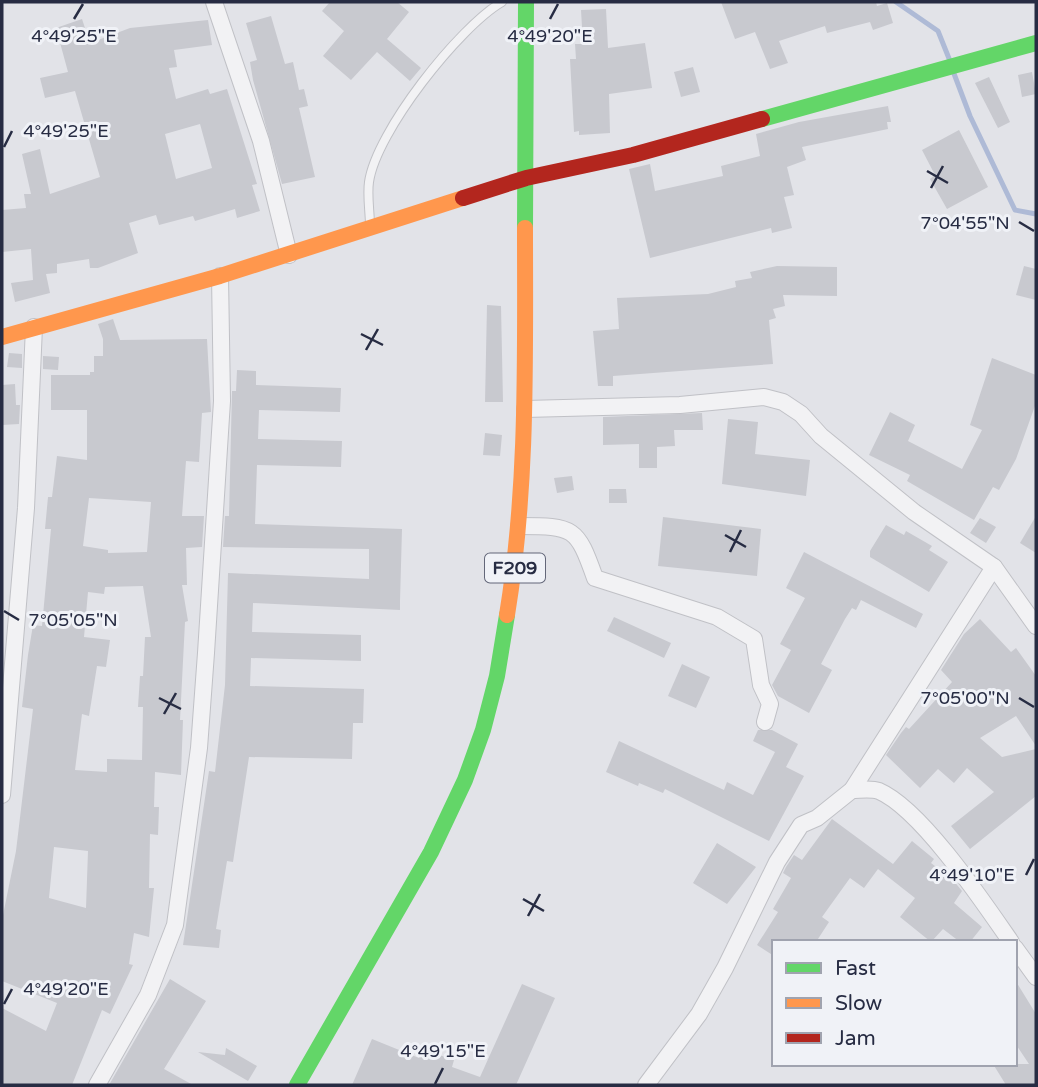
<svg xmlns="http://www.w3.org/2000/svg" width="1038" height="1087" viewBox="0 0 1038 1087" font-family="'Varela Round',sans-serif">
<rect width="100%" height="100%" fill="#e2e3e8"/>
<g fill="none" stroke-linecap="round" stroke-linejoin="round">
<!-- stream -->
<g stroke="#aebad6" stroke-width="5">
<path d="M896 2 938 31 950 61"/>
<path d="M953 71 970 116 1015 210 1036 214"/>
</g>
</g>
<!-- building -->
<g fill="#c8c9cf" fill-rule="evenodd">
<path d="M330 2H397L409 12 387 39 421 68 410 81 377 52 351 80 323 56 344 31 322 11Z"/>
<path d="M721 2H876L877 6 887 3 893 23 873 30 870 22 827 33 825 26 779 41 788 63 770 69 755 32 735 39Z"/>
<path d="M606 9 608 48 645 43 652 88 609 94 610 133 579 135V131L574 132 570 59H576L575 44H583L581 10Z"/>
<path d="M271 16 285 64 293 62 299 90 304 89 308 106 299 108 315 177 282 184 253 80 250 62 257 60 246 23Z"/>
<path d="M82 19 90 43 130 28 208 20 212 45 174 50 177 67 169 68 176 99 208 89 210 94 227 89 257 184 252 185 260 211 237 218 235 209 195 221 193 216 159 225 156 215 129 223 138 253 98 268H90L89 259 57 264V273L46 274 50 293 15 302 11 283 33 280 31 249 2 252V210L26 208 24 194H31L22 154 40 149 50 194 100 177 75 91 45 98 40 78 68 72 56 28ZM200 124 212 168 176 179 165 134Z"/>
<path d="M693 67 700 92 681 97 674 72Z"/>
<path d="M1032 72 1036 94 1022 97 1018 75Z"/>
<path d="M989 77 1010 122 998 128 975 83Z"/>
<path d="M888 106 891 122H887L888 129 802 147 806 160 787 167 794 195 784 197 792 228 772 233 771 228 650 258 629 169 650 164 655 191 723 176 721 166 760 156 756 134 799 122Z"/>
<path d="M959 130 988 187 947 209 930 179 935 175 922 150Z"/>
<path d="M777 266 837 267V296L783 295 785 306 773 309 776 318 769 320 773 364 613 376V386H598L593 331 619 329 617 298 708 294 736 287 735 281 752 278 750 272Z"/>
<path d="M1024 266 1036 269V300L1016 295Z"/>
<path d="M487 305 501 306 503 402H485Z"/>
<path d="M113 319 120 340 207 339 211 412 202 413 199 462 186 461 182 516H204L202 547 186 548 187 585H182L188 621 185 622 180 720H183L181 775 155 772 154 807H159L158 835 150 834 149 888H154L149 937 134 933 129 964 133 965 110 1014 102 1010 72 1085H2V1008L46 1031 57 1003 2 981V920L16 851 33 709 22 707 28 655 33 625 42 626 51 529H45L48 497H52L57 456 87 460V410H51V375H90V372H94V356H103V339L98 324ZM89 498 151 502 147 552 108 553V550L83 546ZM143 586 151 637H145L143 676H140L138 707H143L142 760 107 759V772L75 770 82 714 89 716 97 666 106 667 110 640 84 637 88 592 104 594 105 587ZM54 847 88 851 86 908 49 898Z"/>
<path d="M9 353 22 354V368L7 367Z"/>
<path d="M43 356 59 357 58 370 43 369Z"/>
<path d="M992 358 1036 375V403L1016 459 999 490 993 487 974 520 907 481 910 475 869 455 890 412 915 425 908 441 962 469 982 430 970 425Z"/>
<path d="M237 370 256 371V385L341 388 340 412 259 410 258 439 342 441 341 467 257 465 255 524 402 529 400 601V610L253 603 252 632 361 635V661L251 658 250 686 364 689 363 723H353L352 759 249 757 233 862 227 861 216 929 221 930 219 948 183 945 209 771 215 772 225 685 228 573 369 579V549L223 547 225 516H229L232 391H236Z"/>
<path d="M15 384 16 405H20L19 424 2 425V385Z"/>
<path d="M702 413 703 430H674L675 446 657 447V468H639V444L603 445V417Z"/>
<path d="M728 419 758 422 755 454 810 460 806 496 722 484Z"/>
<path d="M485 433 502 435 500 456 483 455Z"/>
<path d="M572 476 574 490 557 493 554 478Z"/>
<path d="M609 489H626L627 503H609Z"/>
<path d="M1036 516V553L1020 543Z"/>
<path d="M663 517 761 529 757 576 658 566Z"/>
<path d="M980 518 996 527 986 543 970 533Z"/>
<path d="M886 525 904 535 906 531 932 546 929 550 948 562 929 592 870 557V551Z"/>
<path d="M804 552 923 614 916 628 861 600 856 610 852 608 845 619 821 664 832 670 809 713 778 696 772 685 791 650 780 644 805 598 786 588Z"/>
<path d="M614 617 671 643 664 658 607 631Z"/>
<path d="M980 619 1011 652 1016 648 1036 676V746L1016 716 980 738 1002 757 1036 749V796L970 849 951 826 994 792 967 768 954 783 938 769 920 788 886 755 901 733 906 727 909 729 952 682 941 670 964 634Z"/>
<path d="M682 664 710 677 696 708 668 696Z"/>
<path d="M758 730H772L798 744 786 767 804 776 769 841 665 789 663 793 639 783 638 786 606 772 619 741 724 790 727 782 753 795 775 752 753 741Z"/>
<path d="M832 819 893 864 912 841 934 859 931 863 953 880 962 891 954 903 982 927 970 942H960L943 929 931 942 900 917 915 898 878 869 864 888 850 878 822 917 829 922 816 942H774V956L757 945 778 912 773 909 791 878 783 873 786 867 794 855 802 860Z"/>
<path d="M717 843 756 867 727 904 693 883Z"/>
<path d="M170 979 206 1001 164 1069 193 1085H109Z"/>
<path d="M1015 980 1036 1014V1085H1006L993 1064H1029L1015 1043Z"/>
<path d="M522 984 555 998 516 1085H352L372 1039 419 1058 422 1049 454 1060 452 1067 480 1077Z"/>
<path d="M226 1048 257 1066 248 1081 198 1052 225 1055Z"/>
</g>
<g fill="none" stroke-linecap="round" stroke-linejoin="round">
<defs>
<path id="lane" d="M370 226C370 212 367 196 369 182 376 132 459 27 502 2"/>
<g id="street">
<path d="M214 2 261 141 289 255"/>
<path d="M525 409 680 405 764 397 783 402 801 414 821 436 914 512 994 567 1036 626"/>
<path d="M519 526C574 526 577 527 595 578L717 617 754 639 761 685 770 704 765 722"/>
<path d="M852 790C860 790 871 788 879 791 921 809 984 903 1011 942"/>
<path d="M2 795 26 508 34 327"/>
<path d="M1015 948 1036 977"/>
<path d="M97 1085 148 995 175 925 199 748 206 653 222 401 220 276"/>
<path d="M646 1085 699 1014 725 968 777 862 801 825 817 818 852 790 994 567"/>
</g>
</defs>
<!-- lane casing -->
<use href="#lane" stroke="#c0c1c6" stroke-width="10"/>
<!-- street casing -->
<use href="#street" stroke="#c0c1c6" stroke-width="18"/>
<!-- lane -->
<use href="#lane" stroke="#f2f2f4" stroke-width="8"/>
<!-- street -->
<use href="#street" stroke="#f2f2f4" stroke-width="16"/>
<!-- fast -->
<g stroke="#63d668" stroke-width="16">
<path d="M762 119 1036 43"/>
<path d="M525 228 526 2"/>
<path d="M297 1085 431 852 465 780 483 730 497 676 507 615"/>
</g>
<!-- slow -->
<g stroke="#ff974d" stroke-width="16">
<path d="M2 337 220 276 463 198"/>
<path d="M507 615C528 487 525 357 525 228"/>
</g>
<!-- jam -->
<path stroke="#b3261e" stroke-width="16" d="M463 198 526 178 633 155 762 119"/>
</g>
<!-- ticks -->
<path fill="none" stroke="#272c43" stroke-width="2.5" d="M74 19 83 4M550 19 558 4M4 147 12 131M927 171 948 183M931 188 943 166M1019 222 1034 231M361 334 383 345M366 350 378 329M725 535 746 547M730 552 741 530M4 611 19 620M159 698 181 709M1019 698 1034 707M164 714 176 693M1026 875 1034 859M523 899 544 911M528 916 540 894M4 1004 12 989M435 1084 443 1068"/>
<g text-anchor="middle" stroke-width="6" stroke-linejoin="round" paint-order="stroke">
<!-- shield labels -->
<rect fill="#f0f2f7" stroke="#636779" stroke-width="2" x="485" y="553.5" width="60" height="29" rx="5"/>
<g font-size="18" font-weight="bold" fill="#272c43">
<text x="515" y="574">F209</text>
</g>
</g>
<g font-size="18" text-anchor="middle" fill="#272c43" stroke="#f0f2f7" stroke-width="6" stroke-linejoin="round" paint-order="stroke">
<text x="74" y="42">4°49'25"E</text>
<text x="550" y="42">4°49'20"E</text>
<text x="66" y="137">4°49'25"E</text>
<text x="965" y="229">7°04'55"N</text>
<text x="73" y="626">7°05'05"N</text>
<text x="965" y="704">7°05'00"N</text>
<text x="972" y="881">4°49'10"E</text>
<text x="66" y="995">4°49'20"E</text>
<text x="443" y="1057">4°49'15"E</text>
</g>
<!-- border -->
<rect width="1038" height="1087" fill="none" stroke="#272c43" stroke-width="7"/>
<!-- legend -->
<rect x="772" y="940" width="245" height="126" fill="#f0f2f7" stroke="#a0a3af" stroke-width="2"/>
<rect x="786" y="963" width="35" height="10" fill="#63d668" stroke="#a0a3af" stroke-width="2"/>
<text x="835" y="975" font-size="21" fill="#272c43">Fast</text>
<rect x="786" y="998" width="35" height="10" fill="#ff974d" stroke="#a0a3af" stroke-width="2"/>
<text x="835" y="1010" font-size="21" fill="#272c43">Slow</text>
<rect x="786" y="1033" width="35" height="10" fill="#b3261e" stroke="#a0a3af" stroke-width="2"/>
<text x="835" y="1045" font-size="21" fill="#272c43">Jam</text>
</svg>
